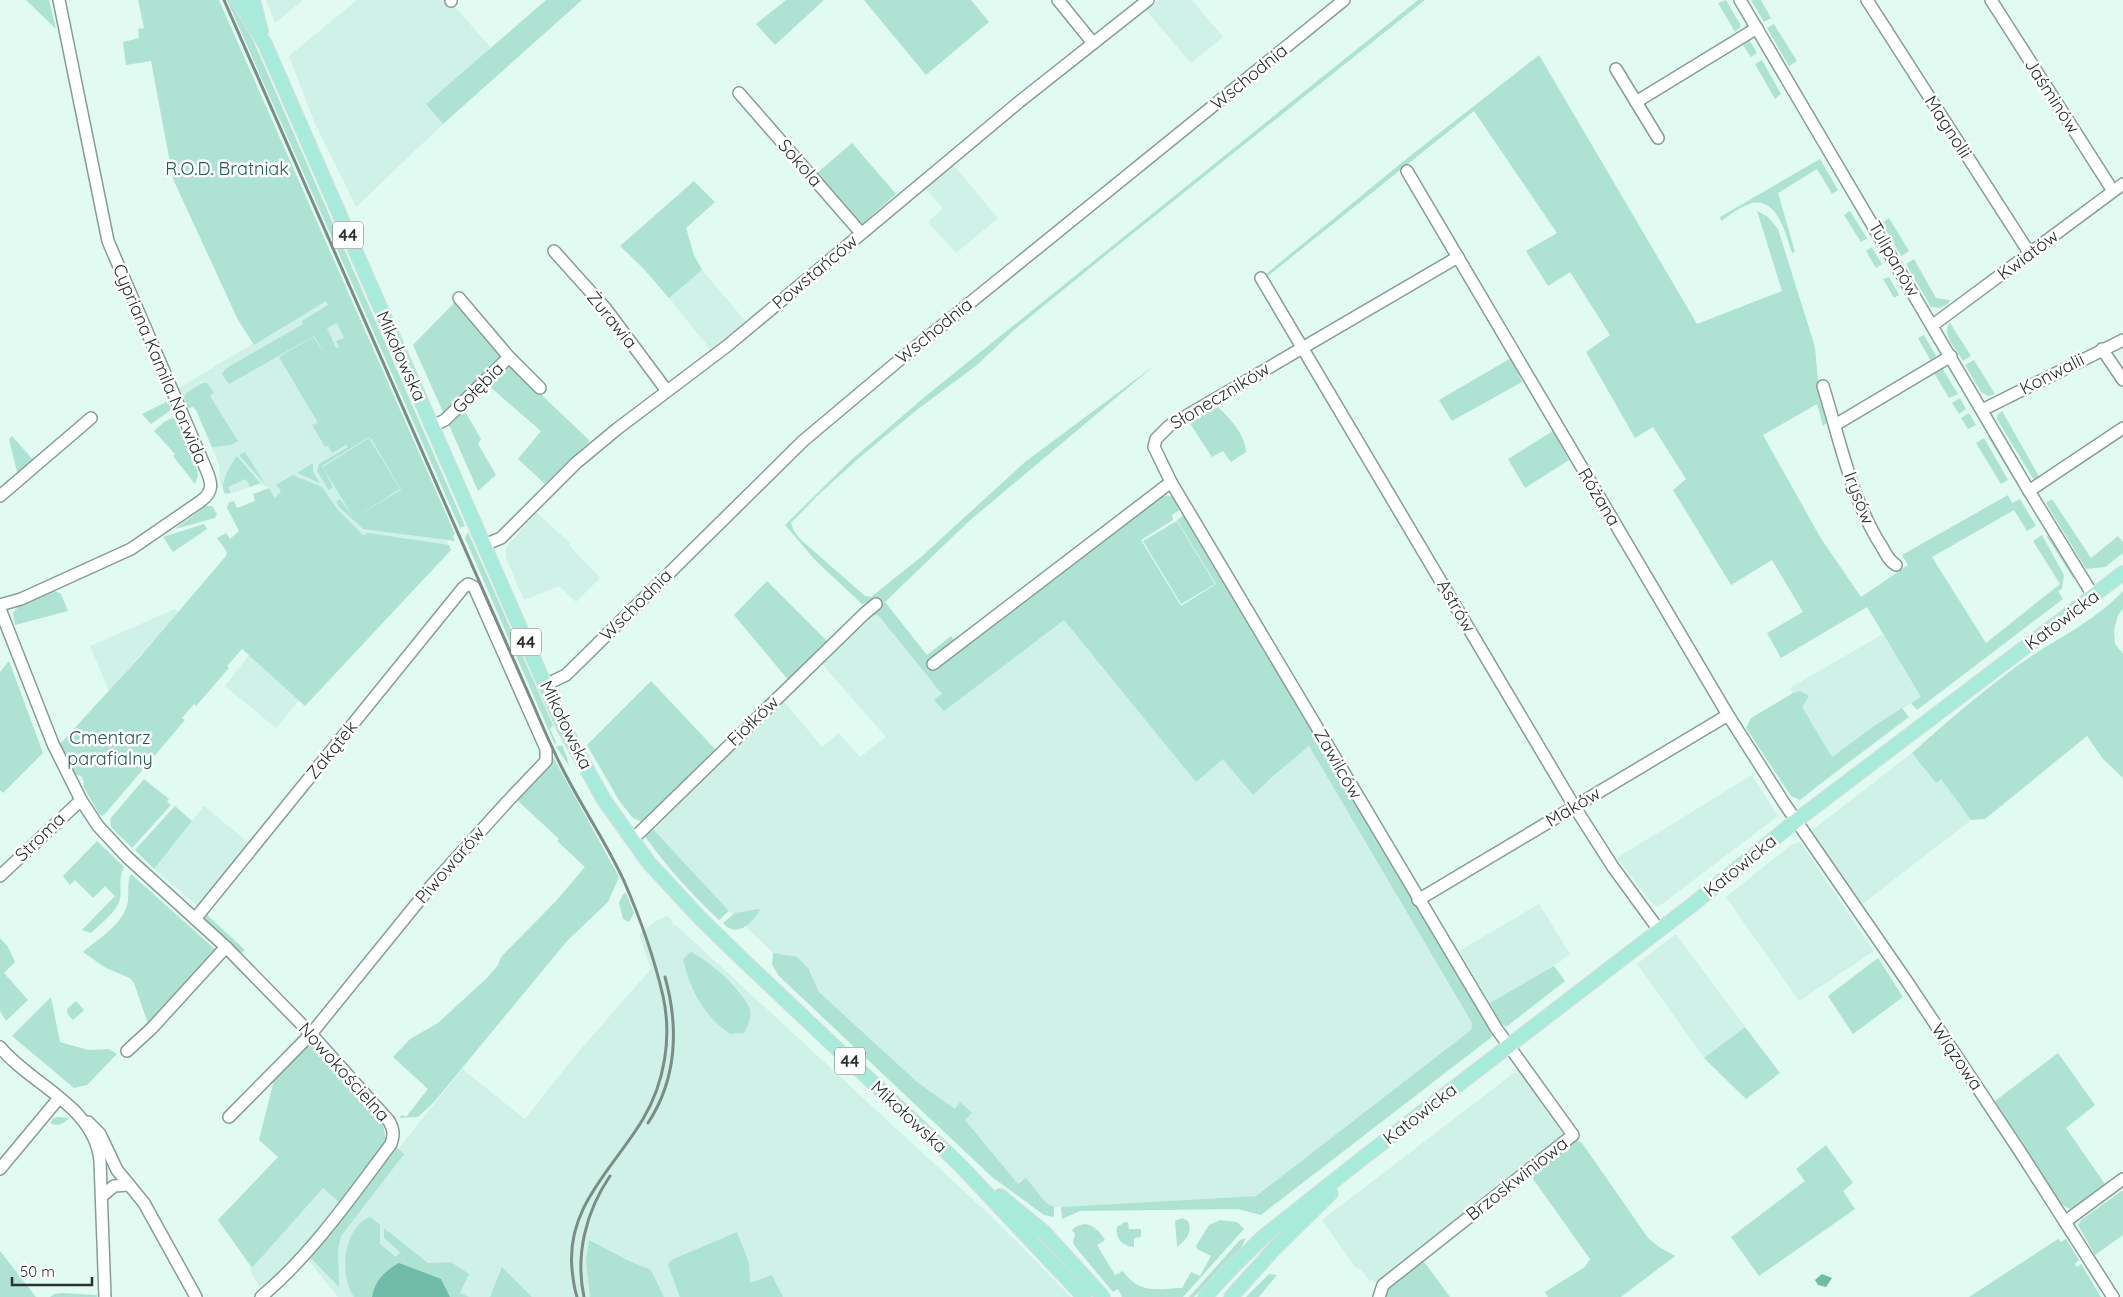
<svg xmlns="http://www.w3.org/2000/svg" width="2123" height="1297" viewBox="0 0 2123 1297" font-family="Quicksand,sans-serif">
<rect width="100%" height="100%" fill="#e1faf2"/>
<!-- built -->
<g fill="#cff1e7">
<path d="M266 0H303L275 23Z"/>
<path d="M357 0H449L491 48 426 104 443 124 356 207 313 119 289 56Z"/>
<path d="M1159 0H1192L1223 37 1191 63 1146 10Z"/>
<path d="M953 165 998 218 956 253 928 222 943 208 925 188Z"/>
<path d="M702 270 747 323 711 350 669 298Z"/>
<path d="M339 292 451 550 416 586 361 533 293 477 275 498 269 488 259 484 226 495 220 481 219 464 197 412 193 407 188 408 179 388Z"/>
<path d="M537 513 570 543 569 545 600 578 576 602 559 586 524 600 506 558V547Z"/>
<path d="M1132 532 1272 775 1309 746 1472 1023 1471 1030 1256 1196 1043 1208 729 911 653 829 783 700 822 747 839 733 860 757 886 737 822 664 870 616 878 615 933 683Z"/>
<path d="M175 609 178 612 109 691 90 646Z"/>
<path d="M1883 634 1921 697 1874 726 1832 757 1790 688Z"/>
<path d="M249 655 299 700 276 728 225 686Z"/>
<path d="M1912 753 1936 782 1941 779 1971 820 1861 905 1810 832Z"/>
<path d="M1752 775 1778 816 1658 907 1651 902 1617 858Z"/>
<path d="M204 806 250 844 199 907 154 869Z"/>
<path d="M1800 842 1874 951 1799 1001 1726 897 1791 845Z"/>
<path d="M1539 904 1570 954 1545 973 1490 1003 1459 951Z"/>
<path d="M666 916 670 918 673 924 677 926 994 1219 1071 1297H338L309 1261 462 1069 525 1119 574 1057 651 969 639 934 658 920Z"/>
<path d="M1676 934 1745 1027 1704 1058 1637 964Z"/>
<path d="M1519 1069 1562 1132 1558 1142 1375 1283 1373 1280 1370 1281 1360 1269 1355 1267 1322 1220Z"/>
<path d="M323 1187 340 1203 306 1244 261 1290 250 1270Z"/>
</g>
<!-- green -->
<g fill="#aee3d4" fill-rule="evenodd">
<path d="M26 0H49L56 29Z"/>
<path d="M138 0H219L455 534 453 536 455 541 363 529 339 507 336 501 340 499 353 517 323 467 369 438 400 489 354 518 401 490 372 440 369 437 322 466 333 487 329 490 317 471 319 464 348 447 346 445 332 453 328 446 325 447 312 425 318 423 279 357 313 337 325 354 314 336 229 384 222 374 225 369 303 324 302 321 328 305 326 301 254 345 238 320 173 179 151 61 126 65 123 42 139 38 138 29 144 28ZM337 323 344 338 336 341 339 347 336 348 327 328Z"/>
<path d="M227 0H230L253 40 465 526 460 528Z"/>
<path d="M546 0H582L443 124 426 104Z"/>
<path d="M786 0H824L775 45 756 24Z"/>
<path d="M864 0H971L989 22 926 75Z"/>
<path d="M1418 0H1425L1111 251 1014 330 977 365 918 409 859 458 817 496 791 523 794 531 800 539 865 596 871 597 921 557 1025 462 1155 365 968 522 885 602 927 655 951 636 955 641 928 666 932 671 1162 495 1175 497 1181 509 1172 515 1173 520 1141 540 1181 606 1216 584 1177 520 1185 515 1305 721 1306 719 1493 1036 1261 1215 1238 1209 1080 1211 1062 1219 1061 1207 1256 1196 1471 1030 1472 1023 1309 746 1273 776 1253 795 1223 759 1196 782 1064 620 944 711 934 700 942 694 878 615 870 616 884 602 878 600 862 604 816 561 785 525 850 461 927 395Z"/>
<path d="M1726 0 1741 26 1735 32 1718 3Z"/>
<path d="M1751 0H1761L1771 18 1764 22Z"/>
<path d="M1774 24 1797 61 1789 66 1767 28Z"/>
<path d="M1750 41 1757 53 1751 57 1743 45Z"/>
<path d="M1539 55 1697 324 1782 291 1757 211 1768 217 1778 229 1815 347 1818 381 1829 420 1823 426 1817 404 1763 435 1820 537 1861 597 1908 565 1902 555 2008 495 2012 503 2020 499 2036 526 2027 531 2014 510 1932 557 1986 643 2060 584 2033 541 2042 535 2064 575 2062 589 2058 591 2063 599 1917 710 1911 703 1921 697 1867 607 1781 658 1767 633 1803 612 1772 560 1731 585 1673 490 1686 479 1653 427 1635 438 1586 352 1610 335 1570 272 1548 286 1526 251 1557 233 1474 111 1268 276 1266 274 1405 160Z"/>
<path d="M1762 60 1781 94 1775 99 1755 64Z"/>
<path d="M852 143 896 194 862 224 817 173Z"/>
<path d="M1820 159 1838 190 1832 194 1817 169 1778 193 1795 252 1792 253C1786 236 1778 197 1752 203 1741 206 1730 215 1721 221L1720 217Z"/>
<path d="M694 181 715 202 686 228 694 255 702 270 669 298 643 268 620 246Z"/>
<path d="M1850 211 1867 238 1861 242 1844 215Z"/>
<path d="M1889 218 1909 251 1901 256 1882 223Z"/>
<path d="M1872 247 1882 264 1876 268 1866 251Z"/>
<path d="M1914 259 1936 298 1950 300 1949 303 1940 308 1931 307 1906 264Z"/>
<path d="M1889 277 1899 295 1894 298 1883 279Z"/>
<path d="M457 300 503 359 448 411 443 412 413 345Z"/>
<path d="M1950 323 1971 356 1963 361C1957 350 1940 333 1950 323Z"/>
<path d="M1924 335 1936 356 1931 361 1918 338Z"/>
<path d="M1511 358 1522 382 1452 421 1439 400Z"/>
<path d="M1974 360 1995 394 1988 396 1981 392 1965 365Z"/>
<path d="M509 364 590 441 545 484 518 459 541 431 489 386Z"/>
<path d="M1942 368 1958 394 1949 398 1934 373Z"/>
<path d="M203 383H207L214 393 210 396 238 441 231 445 212 447 196 410 193 407 188 408 184 398 186 393Z"/>
<path d="M1960 398 1966 409 1959 414 1952 403Z"/>
<path d="M168 401 171 410 151 424 142 414Z"/>
<path d="M1218 407C1229 417 1246 436 1246 452L1231 462 1223 451 1212 457 1189 422Z"/>
<path d="M463 408 481 439 478 444 496 475 478 491 449 425 456 414Z"/>
<path d="M2002 411 2040 478 2036 480 2032 477 1997 419V415Z"/>
<path d="M1969 413 1976 425 1968 429 1961 418Z"/>
<path d="M174 417 197 469 198 476 195 484 173 456 175 454 154 431 164 422Z"/>
<path d="M1553 431 1569 460 1525 488 1508 459Z"/>
<path d="M1991 435 2015 476 2013 478 1988 437Z"/>
<path d="M12 436 35 462 18 476 9 439Z"/>
<path d="M1984 438 2008 480 2001 484 1976 443Z"/>
<path d="M245 452 265 484 239 455Z"/>
<path d="M237 456 260 483 250 487 246 479 228 487 231 493H224C220 481 230 466 237 456Z"/>
<path d="M313 463V472L320 483 297 473Z"/>
<path d="M293 475 322 487 338 510 363 535 368 533 449 545 451 550 305 706 242 649 227 666 229 668 196 706 194 704 182 718 185 720 105 814 102 816 99 814 83 786 84 781 81 776 75 774 60 744 138 659 226 556 227 552 217 538 226 533 230 539 239 531 227 508 229 502 234 501 237 508 255 501 253 494 269 488 275 498 281 491 276 485Z"/>
<path d="M2052 499 2091 558 2118 536 2123 542V553L2105 567 2086 569 2046 503Z"/>
<path d="M206 506H212L217 514 215 518 175 529Z"/>
<path d="M1177 521 1215 584 1181 604 1143 541Z"/>
<path d="M204 524 207 529 173 552 163 537Z"/>
<path d="M468 532 553 725 550 729 556 742 555 745 465 538Z"/>
<path d="M2046 535 2052 538 2075 577 2073 578Z"/>
<path d="M767 581 827 641 789 681 734 615Z"/>
<path d="M55 591 61 594 68 611 15 625 13 613 18 607Z"/>
<path d="M2123 591V609L2118 615 2114 630 2115 644 2123 654V778L2103 759 2087 736 1985 819 1971 820 1941 779 1936 783 1912 753C1950 719 1988 686 2030 657 2062 636 2097 619 2123 591Z"/>
<path d="M9 661 43 753 3 793 0 790V672Z"/>
<path d="M651 681 716 750 644 823 633 818 620 802 587 745Z"/>
<path d="M1800 691 1808 695V698L1802 707 1832 757 1874 726 1902 708 1909 717 1824 781 1800 800 1791 796 1746 728 1751 718 1793 693Z"/>
<path d="M562 745 567 757 569 766 556 747Z"/>
<path d="M553 757 619 877 608 902 567 941 434 1102 418 1117 399 1118 402 1115 406 1117 428 1089 393 1057 410 1039 438 1023 488 977 498 965 501 957 555 902 585 867 557 841 559 839 517 800Z"/>
<path d="M144 779 169 799 167 802 171 805 132 848 111 827 110 819Z"/>
<path d="M175 806 192 821 154 869 135 850Z"/>
<path d="M653 829 729 911 719 920C692 895 666 866 644 835Z"/>
<path d="M97 841 124 867C118 878 122 888 120 899 117 912 100 924 91 933L82 930 115 896 105 886 93 898 75 880 70 885 63 876Z"/>
<path d="M131 874 217 951 149 1027 134 983 130 978 106 968 83 952C98 939 122 925 127 905 130 895 126 883 131 874Z"/>
<path d="M626 893 634 913 629 922 623 919 619 903 623 894Z"/>
<path d="M758 909 760 910C752 923 737 939 723 923L735 913Z"/>
<path d="M205 913 245 950 240 954 203 921Z"/>
<path d="M0 938 8 947 15 962 4 973 28 1000 6 1021 0 1011Z"/>
<path d="M691 952C710 962 739 987 749 1007 753 1015 748 1026 744 1033L730 1034C704 1016 690 990 683 959Z"/>
<path d="M773 953 797 957 808 968 819 992 917 1082 955 1109 960 1102 972 1113 965 1120 1018 1184 1026 1178 1046 1203 1054 1207V1217L1044 1215 992 1177 779 976 772 965Z"/>
<path d="M1878 958 1903 997 1853 1034 1828 996Z"/>
<path d="M1554 966 1565 981 1506 1027 1501 1023 1490 1003Z"/>
<path d="M51 997 60 1042 88 1050 109 1049 117 1054 87 1085 74 1088 12 1036Z"/>
<path d="M76 1001 84 1010 73 1020 68 1015 67 1009Z"/>
<path d="M1745 1027 1780 1073 1746 1099 1704 1058Z"/>
<path d="M306 1046 313 1047 383 1123 386 1142 340 1203 323 1188 252 1268 218 1220 278 1157 259 1140 274 1080Z"/>
<path d="M2058 1053 2095 1105 2066 1128 2107 1187 2076 1209 2068 1208 2059 1203 1995 1101Z"/>
<path d="M58 1117 69 1118C64 1124 57 1127 50 1123L54 1118Z"/>
<path d="M1575 1139 1582 1143 1648 1238 1659 1247 1675 1256 1621 1297H1548L1545 1292 1585 1267 1590 1259 1531 1176Z"/>
<path d="M1826 1145 1853 1183 1843 1191 1855 1209 1759 1276 1731 1237 1805 1181 1796 1169Z"/>
<path d="M397 1148 404 1154 341 1236 338 1249 339 1287 311 1258Z"/>
<path d="M2123 1190V1235L2095 1255 2078 1225 2081 1220Z"/>
<path d="M370 1217 380 1225V1244L396 1257 400 1252 384 1238V1228L428 1263 451 1262 469 1274 460 1293 469 1297H354C339 1276 343 1227 370 1217Z"/>
<path d="M1182 1218 1188 1221C1193 1232 1186 1240 1177 1247L1175 1221Z"/>
<path d="M1220 1220 1237 1222 1244 1229 1183 1297H1122L1118 1289 1113 1292 1078 1250 1073 1243 1075 1234 1072 1230C1086 1218 1097 1227 1105 1240L1097 1245 1115 1275 1123 1271C1139 1294 1157 1289 1182 1288L1191 1272 1200 1276 1211 1256 1197 1249 1196 1246 1209 1225Z"/>
<path d="M1125 1222H1128L1129 1229H1141V1237L1134 1238V1247C1123 1246 1115 1239 1117 1227Z"/>
<path d="M737 1232 749 1263 750 1283 772 1275 783 1297H680L668 1265 671 1260Z"/>
<path d="M1246 1238 1240 1250 1194 1297H1189L1240 1240Z"/>
<path d="M2058 1239 2061 1242 2066 1239 2079 1260 2075 1264 2077 1267 2081 1264 2101 1297H1969Z"/>
<path d="M589 1240 629 1261 651 1270 664 1297H590L586 1261Z"/>
<path d="M0 1251 36 1297H0Z"/>
<path d="M1422 1259 1450 1297H1386V1286Z"/>
<path d="M502 1267 532 1297H490Z"/>
<path d="M1269 1274 1277 1275 1259 1297H1246Z"/>
<path d="M61 1293 97 1295V1297H50L54 1294Z"/>
</g>
<!-- water -->
<g fill="#70bca9">
<path d="M399 1263 441 1279 450 1297H372C375 1280 385 1271 399 1263Z"/>
<path d="M1822 1274 1832 1278 1826 1287 1818 1285 1815 1280Z"/>
</g>
<g fill="none" stroke-linecap="round" stroke-linejoin="round">
<defs>
<g id="minor">
<path d="M1058 0 1093 43"/>
<path d="M1740 0 2029 491 2094 597"/>
<path d="M1867 0 2030 254"/>
<path d="M1991 0 2113 191"/>
<path d="M451 1V0"/>
<path d="M1616 69 1658 138"/>
<path d="M739 93 861 233"/>
<path d="M1636 102 1757 28"/>
<path d="M1407 171 1728 715 1784 803 1906 980 2019 1150 2113 1297"/>
<path d="M554 251 606 309 667 391"/>
<path d="M1261 278 1574 806 1613 867 1659 930"/>
<path d="M1933 325 2123 184"/>
<path d="M2102 349 2123 380"/>
<path d="M509 357 540 388"/>
<path d="M1823 386C1840 440 1851 499 1882 547 1886 554 1889 561 1896 565"/>
<path d="M1982 410 2123 340"/>
<path d="M1835 425 1951 356"/>
<path d="M432 426 445 420 509 357 459 298"/>
<path d="M1171 482 1496 1028 1573 1135 1383 1285 1379 1297"/>
<path d="M2029 491 2123 428"/>
<path d="M0 496 91 418"/>
<path d="M484 545 501 538 576 463 617 429 727 346 1019 102 1148 0"/>
<path d="M0 605 21 599 131 549 201 501C214 491 212 483 206 469L108 241 59 0"/>
<path d="M0 609 53 744 81 800 98 826 127 857 226 947 311 1034 389 1121C394 1130 394 1135 391 1144 352 1196 311 1255 261 1297"/>
<path d="M933 664 1171 482 1154 447 1156 439 1169 426 1458 257"/>
<path d="M545 685 566 675 803 441 903 357 1344 0"/>
<path d="M632 840 864 614 876 604"/>
<path d="M0 876 81 800"/>
<path d="M1418 900 1728 715"/>
<path d="M195 919 463 588 468 584 474 587 546 749V761L507 802 431 886 311 1034 229 1117"/>
<path d="M0 1047C31 1085 95 1106 100 1161L105 1297"/>
<path d="M127 1051 152 1028 226 947"/>
<path d="M88 1122 100 1134 117 1170 144 1203 196 1297"/>
<path d="M0 1169 59 1098"/>
<path d="M102 1196 114 1186 129 1185"/>
<path d="M2066 1221 2123 1179"/>
</g>
<g id="major">
<path d="M238 0 265 44 563 726 604 800 649 863 701 919 740 957 960 1165 1084 1297"/>
<path d="M253 0 261 31"/>
<path d="M1000 1196 1045 1233 1103 1297"/>
<path d="M1205 1297 1225 1275 1263 1237 1359 1161 1692 905 1797 820 2123 573"/>
<path d="M1231 1297 1274 1249 1331 1193"/>
</g>
</defs>
<!-- minor casing -->
<use href="#minor" stroke="#879e97" stroke-width="14"/>
<!-- major casing -->
<use href="#major" stroke="#dddede" stroke-width="16"/>
<!-- minor -->
<use href="#minor" stroke="#fff" stroke-width="11"/>
<!-- major -->
<use href="#major" stroke="#a9ebdb" stroke-width="14"/>
<!-- rail -->
<g stroke="#7c8c87" stroke-width="3">
<path d="M224 0C328 234 430 469 533 704 544 730 555 756 569 781 587 815 608 846 624 881 640 918 654 957 663 996 672 1037 665 1082 643 1119 614 1168 566 1206 572 1269 573 1279 574 1288 577 1297"/>
<path d="M648 1123C677 1079 679 1027 665 977"/>
<path d="M584 1297C575 1255 586 1211 610 1176"/>
</g>
</g>
<g text-anchor="middle" stroke-width="5" stroke-linejoin="round" paint-order="stroke">
<!-- shield labels -->
<g fill="#fff" stroke="#69706e" stroke-width="1">
<rect x="333" y="221.5" width="30" height="27" rx="4"/>
<rect x="511" y="628.5" width="30" height="27" rx="4"/>
<rect x="835" y="1047.5" width="30" height="27" rx="4"/>
</g>
<g font-size="16" font-weight="bold" fill="#293230">
<text x="348" y="241">44</text>
<text x="526" y="648">44</text>
<text x="850" y="1067">44</text>
</g>
<!-- street labels -->
<g font-size="18" fill="#293230" stroke="#fff">
<text transform="translate(1249 77) rotate(-39)" y="6">Wschodnia</text>
<text transform="translate(2052 96) rotate(57)" y="6">Jaśminów</text>
<text transform="translate(1948 127) rotate(57)" y="6">Magnolii</text>
<text transform="translate(800 163) rotate(49)" y="6">Sokola</text>
<text transform="translate(2028 255) rotate(-37)" y="6">Kwiatów</text>
<text transform="translate(1894 259) rotate(60)" y="6">Tulipanów</text>
<text transform="translate(815 272) rotate(-40)" y="6">Powstańców</text>
<text transform="translate(612 320) rotate(51)" y="6">Żurawia</text>
<text transform="translate(934 331) rotate(-39)" y="6">Wschodnia</text>
<text transform="translate(401 356) rotate(66)" y="6">Mikołowska</text>
<text transform="translate(160 364) rotate(67)" y="6">Cypriana Kamila Norwida</text>
<text transform="translate(2052 374) rotate(-27)" y="6">Konwalii</text>
<text transform="translate(478 388) rotate(-45)" y="6">Gołębia</text>
<text transform="translate(1220 396) rotate(-31)" y="6">Słoneczników</text>
<text transform="translate(1599 497) rotate(59)" y="6">Różana</text>
<text transform="translate(1859 498) rotate(69)" y="6">Irysów</text>
<text transform="translate(636 605) rotate(-45)" y="6">Wschodnia</text>
<text transform="translate(1456 606) rotate(60)" y="6">Astrów</text>
<text transform="translate(2062 620) rotate(-37)" y="6">Katowicka</text>
<text transform="translate(753 721) rotate(-44)" y="6">Fiołków</text>
<text transform="translate(566 725) rotate(64)" y="6">Mikołowska</text>
<text transform="translate(332 750) rotate(-51)" y="6">Zakątek</text>
<text transform="translate(1338 764) rotate(60)" y="6">Zawilców</text>
<text transform="translate(1573 807) rotate(-31)" y="6">Maków</text>
<text transform="translate(40 837) rotate(-44)" y="6">Stroma</text>
<text transform="translate(450 865) rotate(-49)" y="6">Piwowarów</text>
<text transform="translate(1740 866) rotate(-39)" y="6">Katowicka</text>
<text transform="translate(1957 1057) rotate(56)" y="6">Wiązowa</text>
<text transform="translate(344 1072) rotate(48)" y="6">Nowokościelna</text>
<text transform="translate(1420 1114) rotate(-38)" y="6">Katowicka</text>
<text transform="translate(909 1117) rotate(43)" y="6">Mikołowska</text>
<text transform="translate(1517 1179) rotate(-38)" y="6">Brzoskwiniowa</text>
</g>
<!-- park labels -->
<g font-size="18" fill="#215e51" stroke="#fff">
<text x="227" y="175">R.O.D. Bratniak</text>
<text x="110" y="744">Cmentarz<tspan x="110" dy="21">parafialny</tspan></text>
</g>
</g>
<!-- scale -->
<path d="M12 1277v8h80v-8" fill="none" stroke="#293230" stroke-width="2.5"/>
<text x="20" y="1277" font-size="15" fill="#293230" stroke="#ffffff" stroke-width="4" paint-order="stroke">50 m</text>
</svg>
